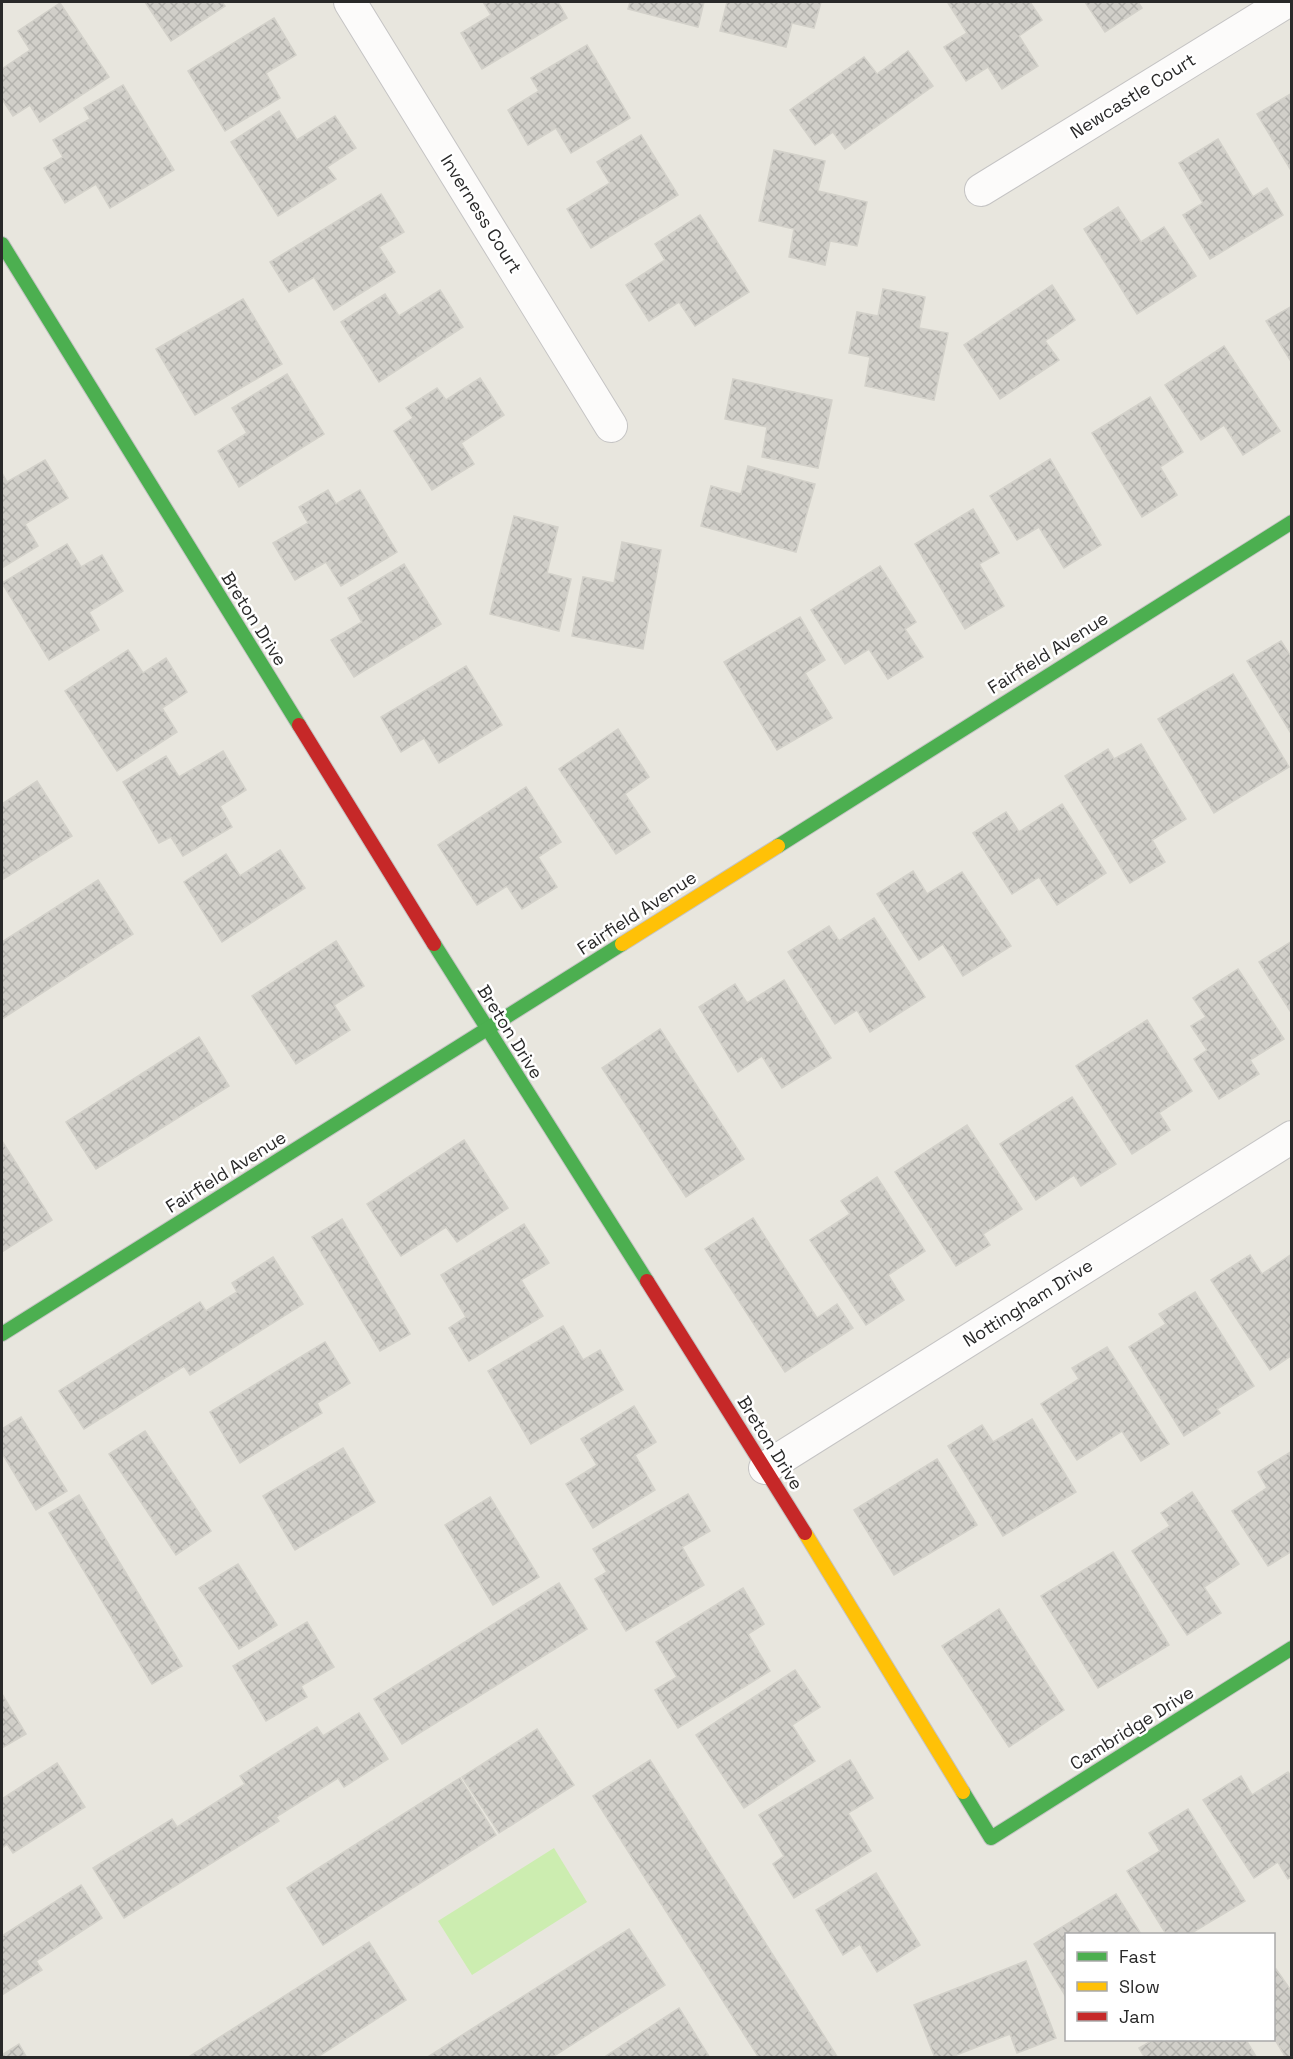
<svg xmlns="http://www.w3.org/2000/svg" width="1293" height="2059" viewBox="0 0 1293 2059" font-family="'Space Grotesk',sans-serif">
<defs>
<pattern id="building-cross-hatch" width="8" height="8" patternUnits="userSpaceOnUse" patternTransform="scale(1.5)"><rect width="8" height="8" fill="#d1cfc9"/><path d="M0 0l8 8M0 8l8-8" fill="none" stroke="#b3b2ad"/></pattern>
</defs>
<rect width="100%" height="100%" fill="#e8e6de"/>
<!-- pitch -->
<path fill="#ccedb0" d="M554 1848 587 1902 472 1975 438 1921Z"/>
<!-- building -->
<g fill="url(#building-cross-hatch)" stroke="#d3d1ca" stroke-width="1.5">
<path d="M145 2H222L225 6 171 41Z"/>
<path d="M483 2H558L567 18 482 69 461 33 491 15Z"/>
<path d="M630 2H704L698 27 628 9Z"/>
<path d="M727 2H821L814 28 792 23 786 47 720 31Z"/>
<path d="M950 2H1030L1042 20 1019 36 1038 66 1002 89 988 67 966 81 944 47 967 33 948 3Z"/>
<path d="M1085 2H1138L1142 8 1105 32Z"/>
<path d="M60 3 109 77 40 122 30 105 13 116 2 99V69L30 50 18 31Z"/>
<path d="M274 18 296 55 266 73 280 98 225 131 188 71Z"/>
<path d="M587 45 630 118 571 153 556 128 528 145 508 110 539 91 531 78Z"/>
<path d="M908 51 933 86 845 149 833 132 815 145 790 110 864 57 877 74Z"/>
<path d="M123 85 174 170 110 208 96 184 65 203 44 168 63 157 53 140 90 119 84 108Z"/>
<path d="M1292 93V172L1257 114Z"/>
<path d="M279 111 297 140 335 116 356 148 327 167 336 179 278 216 231 142Z"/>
<path d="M641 135 678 195 591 248 567 209 610 183 597 162Z"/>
<path d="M1218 139 1253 197 1267 188 1283 215 1210 259 1183 215 1203 203 1179 163Z"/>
<path d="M774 150 825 161 818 191 867 202 857 246 830 241 825 265 789 257 794 229 759 221Z"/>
<path d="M381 194 404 232 379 247 395 272 334 310 314 277 289 292 270 262Z"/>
<path d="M1118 207 1141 242 1164 227 1196 276 1137 314 1084 229Z"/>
<path d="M700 215 749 292 695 326 679 302 649 321 626 285 665 260 655 244Z"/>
<path d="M1052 285 1075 320 1045 341 1059 360 1000 399 964 345Z"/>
<path d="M883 289 925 297 919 328 948 333 934 400 865 386 870 357 849 353 857 312 878 316Z"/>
<path d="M440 290 463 327 379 382 341 322 385 294 399 316Z"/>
<path d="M243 299 282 364 195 415 156 349Z"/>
<path d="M1292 306V363L1266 321Z"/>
<path d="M1224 346 1280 431 1243 455 1224 425 1201 440 1165 385Z"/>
<path d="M287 374 324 434 239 487 218 451 247 433 232 408Z"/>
<path d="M480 378 504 415 461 443 474 464 432 490 394 431 413 418 406 408 437 388 446 400Z"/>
<path d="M733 379 832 400 818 468 762 457 767 427 725 419Z"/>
<path d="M1150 397 1183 452 1160 467 1177 495 1142 517 1092 433Z"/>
<path d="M1050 459 1101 545 1064 568 1039 527 1017 540 990 496Z"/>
<path d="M45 460 68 498 25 524 38 546 2 568V473L7 482Z"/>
<path d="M748 466 815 484 796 552 701 526 711 486 741 494Z"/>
<path d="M328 490 336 504 360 490 397 552 341 586 326 562 295 580 273 543 308 523 299 507Z"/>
<path d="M973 509 999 553 979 564 1004 606 965 629 915 544Z"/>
<path d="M514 516 558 527 547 573 571 579 559 631 490 614Z"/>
<path d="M622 542 661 550 643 649 572 636 583 577 614 583Z"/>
<path d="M67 544 81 567 102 555 123 591 89 612 99 630 49 660 2 583Z"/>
<path d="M404 564 441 624 354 677 331 640 362 622 348 598Z"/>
<path d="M880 566 916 622 905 629 923 657 888 679 869 649 845 664 811 610Z"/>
<path d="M800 617 825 660 805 673 832 718 777 750 724 662Z"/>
<path d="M1281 641 1292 658V735L1247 661Z"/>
<path d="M128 650 143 673 166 658 187 692 162 708 177 732 117 771 65 691Z"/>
<path d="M466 666 502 725 439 763 424 738 401 752 381 717Z"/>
<path d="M1233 674 1289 767 1214 813 1158 719Z"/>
<path d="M618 729 649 777 625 794 650 832 616 854 559 769Z"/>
<path d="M1141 744 1186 819 1152 840 1165 862 1130 883 1065 776 1108 749 1114 759Z"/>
<path d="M223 751 246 790 220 806 232 827 183 856 171 837 159 843 123 782 166 756 179 777Z"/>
<path d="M37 781 72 836 2 880V804Z"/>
<path d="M526 787 561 842 538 857 557 887 522 909 507 886 477 905 438 845Z"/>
<path d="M1062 804 1106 873 1057 905 1039 877 1012 894 973 833 1006 812 1019 832Z"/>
<path d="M280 850 305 888 222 942 184 882 226 854 240 876Z"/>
<path d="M913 871 927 894 962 872 1011 946 963 976 943 944 919 960 877 894Z"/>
<path d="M98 880 133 934 2 1019V942Z"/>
<path d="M874 918 925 997 870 1032 857 1010 835 1024 788 952 829 926 839 941Z"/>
<path d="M336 941 364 986 334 1005 350 1030 296 1064 252 996Z"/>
<path d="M1292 941V1014L1259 962Z"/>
<path d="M1238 969 1284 1039 1250 1060 1259 1074 1219 1099 1194 1059 1207 1050 1191 1026 1206 1017 1193 998Z"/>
<path d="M784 980 831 1058 782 1088 762 1056 738 1072 699 1007 735 984 747 1003Z"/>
<path d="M1147 1020 1192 1091 1159 1113 1170 1130 1132 1154 1076 1066Z"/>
<path d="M660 1029 744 1159 686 1197 602 1068Z"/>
<path d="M199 1037 229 1086 96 1169 66 1122Z"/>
<path d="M1072 1097 1116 1164 1081 1186 1074 1175 1036 1200 1000 1144Z"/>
<path d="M967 1125 1022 1209 983 1234 990 1245 956 1266 895 1172Z"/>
<path d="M464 1140 508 1208 457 1242 446 1227 401 1256 367 1204Z"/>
<path d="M2 1141 52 1220 2 1252Z"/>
<path d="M877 1177 925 1251 888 1275 904 1300 866 1325 810 1240 850 1214 841 1201Z"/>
<path d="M753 1218 817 1318 837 1304 853 1328 785 1372 705 1249Z"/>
<path d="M342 1219 410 1334 380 1351 312 1237Z"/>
<path d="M524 1224 549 1263 521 1280 543 1316 469 1361 449 1328 466 1317 441 1275Z"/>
<path d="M1292 1254V1355L1270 1370 1211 1280 1250 1255 1262 1274Z"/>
<path d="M273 1257 303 1304 190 1375 184 1366 84 1429 59 1391 200 1302 206 1311 237 1292 232 1283Z"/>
<path d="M1195 1292 1254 1386 1217 1409 1220 1413 1184 1436 1129 1347 1166 1324 1159 1314Z"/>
<path d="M563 1326 583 1360 600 1350 623 1390 531 1444 488 1371Z"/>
<path d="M325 1342 350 1383 317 1403 322 1413 240 1463 210 1412Z"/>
<path d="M1107 1347 1169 1444 1141 1461 1122 1431 1077 1460 1041 1404 1079 1379 1072 1368Z"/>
<path d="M634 1406 656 1442 635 1455 655 1490 593 1528 566 1484 597 1465 581 1439Z"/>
<path d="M21 1417 67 1491 36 1510 2 1453V1429Z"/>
<path d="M1032 1419 1076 1492 1003 1536 948 1446 982 1425 993 1442Z"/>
<path d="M145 1431 211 1531 176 1555 109 1454Z"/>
<path d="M343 1448 375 1502 295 1550 263 1496Z"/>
<path d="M1292 1451V1551L1268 1566 1232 1511 1267 1488 1258 1472Z"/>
<path d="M937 1459 977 1525 894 1575 854 1510Z"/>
<path d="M1192 1492 1239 1564 1204 1587 1221 1613 1187 1635 1132 1551 1170 1526 1161 1513Z"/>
<path d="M688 1494 710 1531 682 1547 704 1585 626 1631 595 1579 607 1572 593 1549Z"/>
<path d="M79 1495 182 1666 152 1684 49 1513Z"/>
<path d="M490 1497 539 1577 493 1605 445 1525Z"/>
<path d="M1113 1552 1169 1645 1098 1688 1041 1596Z"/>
<path d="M238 1564 277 1625 239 1649 199 1588Z"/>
<path d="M559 1583 587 1629 402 1744 374 1699Z"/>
<path d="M743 1588 764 1624 748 1634 770 1671 678 1728 655 1690 677 1677 656 1642Z"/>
<path d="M999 1609 1064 1710 1009 1747 942 1646Z"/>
<path d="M307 1622 334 1667 301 1686 307 1697 266 1721 233 1666Z"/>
<path d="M795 1670 820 1707 792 1725 815 1761 744 1808 696 1735Z"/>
<path d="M2 1694 26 1734 2 1748Z"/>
<path d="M359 1713 388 1759 344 1787 338 1778 276 1817 279 1821 124 1918 93 1868 172 1819 177 1827 245 1784 240 1776 317 1727 323 1736Z"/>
<path d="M537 1729 574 1785 499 1833 462 1777Z"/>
<path d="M650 1760 838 2058H759L593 1796Z"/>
<path d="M850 1760 873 1798 848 1813 871 1851 794 1898 773 1864 784 1856 759 1815Z"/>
<path d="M57 1763 85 1807 13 1853 7 1844 2 1848V1799Z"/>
<path d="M1288 1772 1292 1777V1876L1288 1879 1278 1862 1254 1878 1203 1800 1241 1776 1252 1795Z"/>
<path d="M460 1778 496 1835 323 1945 287 1888Z"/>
<path d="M1188 1809 1245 1901 1190 1934H1166L1127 1871 1160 1851 1149 1833Z"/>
<path d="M876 1873 920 1945 877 1972 860 1944 843 1955 816 1910Z"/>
<path d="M81 1885 102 1918 36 1961 42 1970 2 1995V1936Z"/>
<path d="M1116 1894 1141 1934H1066V1997L1034 1944Z"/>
<path d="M629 1929 665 1985 551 2058H426Z"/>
<path d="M369 1942 406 2000 316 2058H187Z"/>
<path d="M1026 1961 1056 2038 1017 2053 1010 2034 949 2058H935L914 2005Z"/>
<path d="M1276 1969 1292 1992V2058H1286L1274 2038V1971Z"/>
<path d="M679 2008 710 2058H603Z"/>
<path d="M1153 2040H1246L1257 2058H1145L1139 2048Z"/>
<path d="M19 2044 27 2058H2V2055Z"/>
</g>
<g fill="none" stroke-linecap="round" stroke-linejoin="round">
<defs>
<g id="street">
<path d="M350 2 611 426"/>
<path d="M981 190 1286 2"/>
<path d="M765 1468 1292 1137"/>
</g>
<g id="fast">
<path d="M2 244 299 725"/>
<path d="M778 846 1292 522"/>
<path d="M434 944 647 1281"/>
<path d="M2 1334 622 944"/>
<path d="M963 1792 991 1838 1292 1648"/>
</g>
<g id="slow">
<path d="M622 944 778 846"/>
<path d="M805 1533 963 1792"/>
</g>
<g id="jam">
<path d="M299 725 434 944"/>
<path d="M647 1281 805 1533"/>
</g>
</defs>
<!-- street casing -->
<use href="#street" stroke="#c5c4c4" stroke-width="34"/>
<!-- fast casing -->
<use href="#fast" stroke="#c5c4c4" stroke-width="16"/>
<!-- slow casing -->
<use href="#slow" stroke="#c5c4c4" stroke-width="16"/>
<!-- jam casing -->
<use href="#jam" stroke="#c5c4c4" stroke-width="16"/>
<!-- street -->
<use href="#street" stroke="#fcfbfa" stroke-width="32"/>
<!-- fast -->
<use href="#fast" stroke="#4caf50" stroke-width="14"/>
<!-- slow -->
<use href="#slow" stroke="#ffc107" stroke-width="14"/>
<!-- jam -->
<use href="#jam" stroke="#c62828" stroke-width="14"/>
</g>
<g text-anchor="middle" stroke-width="5" stroke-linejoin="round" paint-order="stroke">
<!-- street labels -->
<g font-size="18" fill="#292929" stroke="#fff">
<text transform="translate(1133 96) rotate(-32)" y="6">Newcastle Court</text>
<text transform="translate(481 214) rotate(58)" y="6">Inverness Court</text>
<text transform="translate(254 619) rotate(58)" y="6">Breton Drive</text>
<text transform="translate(1048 653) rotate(-32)" y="6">Fairfield Avenue</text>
<text transform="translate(637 913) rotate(-33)" y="6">Fairfield Avenue</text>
<text transform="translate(510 1032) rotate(58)" y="6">Breton Drive</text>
<text transform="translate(226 1172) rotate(-32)" y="6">Fairfield Avenue</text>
<text transform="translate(1028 1303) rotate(-32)" y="6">Nottingham Drive</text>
<text transform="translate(770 1443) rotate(58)" y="6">Breton Drive</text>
<text transform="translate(1132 1728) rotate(-32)" y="6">Cambridge Drive</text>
</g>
</g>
<!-- border -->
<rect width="1293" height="2059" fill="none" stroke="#292929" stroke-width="6"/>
<!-- legend -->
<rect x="1065" y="1933" width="210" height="108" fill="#ffffff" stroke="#a9a9a9" stroke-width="1.5"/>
<rect x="1077" y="1952" width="30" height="9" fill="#4caf50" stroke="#a9a9a9" stroke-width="1.5"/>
<text x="1119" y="1963" font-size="18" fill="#292929">Fast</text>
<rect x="1077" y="1982" width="30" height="9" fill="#ffc107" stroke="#a9a9a9" stroke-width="1.5"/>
<text x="1119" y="1993" font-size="18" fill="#292929">Slow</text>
<rect x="1077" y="2012" width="30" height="9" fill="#c62828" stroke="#a9a9a9" stroke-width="1.5"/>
<text x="1119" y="2023" font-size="18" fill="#292929">Jam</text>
</svg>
